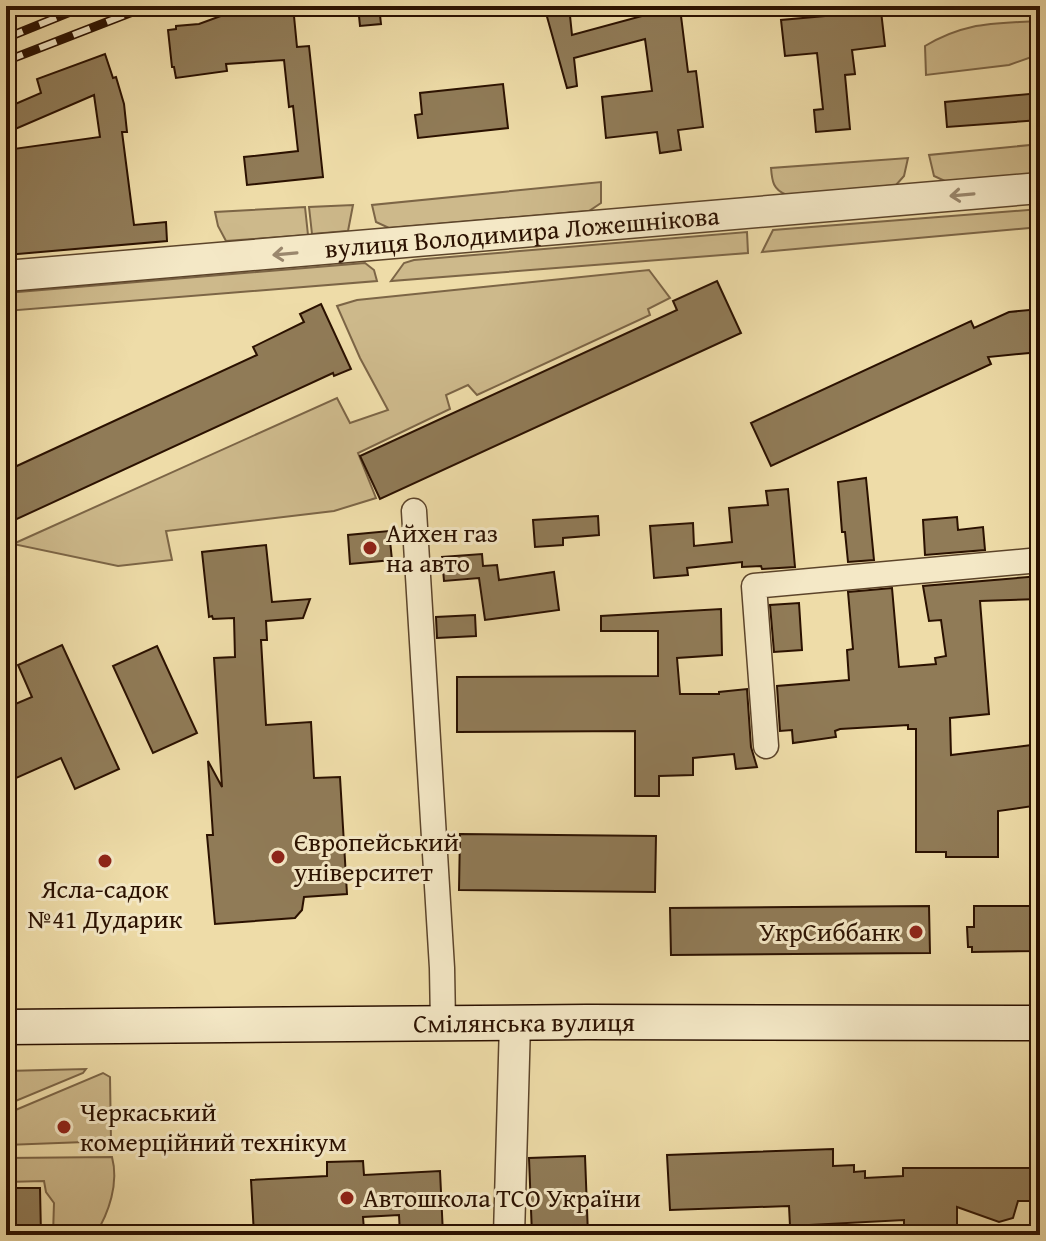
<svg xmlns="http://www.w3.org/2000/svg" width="1046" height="1241" viewBox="0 0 1046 1241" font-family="'Gentium Book Plus',serif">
<rect width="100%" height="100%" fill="#eedca8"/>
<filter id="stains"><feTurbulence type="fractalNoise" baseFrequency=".0025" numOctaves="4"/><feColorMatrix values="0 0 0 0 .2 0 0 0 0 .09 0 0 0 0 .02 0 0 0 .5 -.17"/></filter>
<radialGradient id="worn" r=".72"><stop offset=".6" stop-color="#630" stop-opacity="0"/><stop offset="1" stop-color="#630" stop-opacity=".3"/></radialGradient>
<!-- green -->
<g fill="#cdb98b" stroke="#7c6546" stroke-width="2">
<path d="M1040 7V54L1009 65 926 75 925 46C965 22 992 24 1037 21L1036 8Z"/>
<path d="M1040 144V174L947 182 934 176 929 155Z"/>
<path d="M908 158 904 176 896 185 787 195C773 190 772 181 771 168Z"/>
<path d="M601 182V203L589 211 389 228 376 222 372 205Z"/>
<path d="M353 205 348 231 312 234 309 207Z"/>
<path d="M305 207 308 235 226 241 218 226 215 212Z"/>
<path d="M1040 209V227L762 252 773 230Z"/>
<path d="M747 232 748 253 391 281 404 263 414 260Z"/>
<path d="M365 263 374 270 377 281 6 311V293Z"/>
<path d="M649 270 670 298 648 309 650 315 477 395 468 385 446 395 450 409 358 453 376 498 334 511 166 531 172 560 118 566 13 544 337 398 350 423 388 410 360 358 337 306 357 300Z"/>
<path d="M86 1069 83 1073 6 1105V1071Z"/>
<path d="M103 1073 110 1077 111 1141 6 1145V1114Z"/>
<path d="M112 1157C119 1183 109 1213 95 1235H53L54 1203 46 1192 44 1181 6 1182V1158Z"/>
</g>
<!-- building -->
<g fill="#907b57" stroke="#2b1100" stroke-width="2">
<path d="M248 6H293L297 47 309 46 323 177 247 185 244 157 298 151 293 106 289 107 284 60 226 64 227 71 176 78 174 67H172L168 30 176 29V26L199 24Z"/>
<path d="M358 6H379L381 24 360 26Z"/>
<path d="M544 6H569L572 35 642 16V13L680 8 688 72 696 71 703 127 678 130 681 150 660 153 657 132 606 138 602 97 652 91 645 39 574 58 577 86 567 88Z"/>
<path d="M881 11 885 46 852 50 855 74 845 75 850 129 816 132 814 110 823 109 817 53 785 56 781 20Z"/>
<path d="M105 54 113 78 116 77 124 104 127 132H122L134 225 166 222 167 241 6 255V150L100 137 94 95 6 133V108L41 93 37 79Z"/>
<path d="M503 84 508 128 418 138 415 115 422 114 420 93Z"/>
<path d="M1040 93V120L947 127 945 102Z"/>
<path d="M717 281 741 333 380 499 360 456 677 310 673 301Z"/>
<path d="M321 304 351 369 334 376 333 373 6 524V471L257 355 253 347 304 322 300 314Z"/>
<path d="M1040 309V352L988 357 991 364 771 466 751 423 971 321 974 328 1009 312Z"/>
<path d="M866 478 874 560 848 562 845 532H842L838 482Z"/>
<path d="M788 489 795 567 762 569 761 566 742 567V562L687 568 688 575 654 578 650 526 693 523 694 546 732 542 729 508 768 505 766 491Z"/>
<path d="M598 516 599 535 563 538V545L535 547 533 520Z"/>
<path d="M957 517 958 530 983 527 985 550 925 555 923 520Z"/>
<path d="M389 531 392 560 350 564 348 535Z"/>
<path d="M266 545 272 602 310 599 303 618 266 621 267 640H261L266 725 311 722 314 778 340 777 347 894 304 897 302 910 295 918 215 924 207 835H213L208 761 222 787 214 658 235 657 234 618 213 619 212 616 209 617 202 552Z"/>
<path d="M482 554 483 566 497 565 499 580 554 572 559 610 485 620 479 578 444 581 442 557Z"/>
<path d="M1040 576V599L980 601 989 714 950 718 951 755 1040 744V805L998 811V857H946V852H916V729H908V725L840 729 835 731 836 737 793 743 792 730 780 731 777 686 849 680 847 650 853 649 848 592 892 588 899 667 936 664 935 658 946 656 941 620 929 621 923 586Z"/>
<path d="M799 603 802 650 774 652 770 605Z"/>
<path d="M721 609 722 655 677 658 680 694H719V692L747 689 751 747 757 767 736 769 734 754 693 758V775L659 776V796H635V731L457 732V677L658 676V631H601V616Z"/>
<path d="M475 615 476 636 437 638 436 617Z"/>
<path d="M62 645 119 769 75 789 61 758 14 779 12 773 6 776V708L32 697 18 665Z"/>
<path d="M157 646 197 733 153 753 113 666Z"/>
<path d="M460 834 656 836 655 892 459 890Z"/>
<path d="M929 906 930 953 671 955 670 908Z"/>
<path d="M974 906H1040V951L972 952V947H968L967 927H974Z"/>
<path d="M833 1149V1166L854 1165V1172L865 1171V1178L903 1176V1168H1040V1201H1018L1013 1218 999 1222 957 1207V1235H904V1220L790 1226 789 1206 670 1210 667 1155Z"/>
<path d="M585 1156 588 1235H532L529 1158Z"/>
<path d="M363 1161 364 1175 440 1171 443 1235H400L399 1215 363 1217 364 1230 301 1235H254L251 1180 327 1176V1162Z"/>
<path d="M6 1188H40L41 1235H6Z"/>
</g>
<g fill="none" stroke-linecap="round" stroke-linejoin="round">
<defs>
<g id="minor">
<path d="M414 511 442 968 443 1023"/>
<path d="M766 746 754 586 1040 560"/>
</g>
<g id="tertiary">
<path id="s1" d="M6 276 1040 188"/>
<path d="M509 1235 515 1023"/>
</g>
<g id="secondary">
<path id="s2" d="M6 1027 587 1022 1040 1023"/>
</g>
</defs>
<!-- minor casing -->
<use href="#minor" stroke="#5c442a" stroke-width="27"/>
<!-- tertiary casing -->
<use href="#tertiary" stroke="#5c442a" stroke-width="33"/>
<!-- secondary casing -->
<use href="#secondary" stroke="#2b1100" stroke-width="37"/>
<!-- minor -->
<use href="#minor" stroke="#f4e8c6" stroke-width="24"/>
<!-- tertiary -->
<use href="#tertiary" stroke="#f4e8c6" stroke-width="30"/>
<!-- secondary -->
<use href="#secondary" stroke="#f4e8c6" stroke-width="34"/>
<defs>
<g id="rail">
<path d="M6 38 85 6"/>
<path d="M6 61 148 6"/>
</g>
</defs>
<!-- rail casing -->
<use href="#rail" stroke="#2b1100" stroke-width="9"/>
<!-- rail -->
<use href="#rail" stroke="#f4e8c6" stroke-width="6" stroke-dasharray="18" stroke-linecap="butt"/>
</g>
<!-- one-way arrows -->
<defs><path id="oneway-shaft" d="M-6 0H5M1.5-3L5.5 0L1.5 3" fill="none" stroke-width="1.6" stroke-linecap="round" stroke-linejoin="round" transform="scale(2)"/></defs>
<g stroke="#9a876d">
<use href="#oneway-shaft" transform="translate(962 195) rotate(175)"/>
<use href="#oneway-shaft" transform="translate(285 254) rotate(175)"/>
</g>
<!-- markers -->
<g fill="#8f2418" stroke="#f4e8c6" stroke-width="3">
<circle cx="370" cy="548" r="8"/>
<circle cx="278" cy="857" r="8"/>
<circle cx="105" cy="861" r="8"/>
<circle cx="916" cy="932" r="8"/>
<circle cx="64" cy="1127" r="8"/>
<circle cx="347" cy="1198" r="8"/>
</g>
<g text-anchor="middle" stroke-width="6" stroke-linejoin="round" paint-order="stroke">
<!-- street labels -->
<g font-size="26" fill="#2b1100" stroke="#f4e8c6">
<text dy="9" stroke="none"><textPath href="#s1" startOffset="518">вулиця Володимира Ложешнікова</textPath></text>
<text dy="9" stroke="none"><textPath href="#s2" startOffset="518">Смілянська вулиця</textPath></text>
</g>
<!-- poi labels -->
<g font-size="26" fill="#2b1100" stroke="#f4e8c6" text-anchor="start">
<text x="386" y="542">Айхен газ<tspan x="386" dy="30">на авто</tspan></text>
<text x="294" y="851">Європейський<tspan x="294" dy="30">університет</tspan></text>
<text x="105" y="898" text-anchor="middle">Ясла-садок<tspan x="105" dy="30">№41 Дударик</tspan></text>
<text x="900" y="941" text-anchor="end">УкрСиббанк</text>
<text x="80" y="1121">Черкаський<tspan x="80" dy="30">комерційний технікум</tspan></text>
<text x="363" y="1207">Автошкола ТСО України</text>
</g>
</g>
<!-- margin -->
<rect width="1046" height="1241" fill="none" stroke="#eedca8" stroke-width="32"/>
<rect x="8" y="8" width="1030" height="1225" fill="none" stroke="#2b1100" stroke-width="4"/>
<rect x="16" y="16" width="1014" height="1209" fill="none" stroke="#2b1100" stroke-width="2"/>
<rect width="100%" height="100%" filter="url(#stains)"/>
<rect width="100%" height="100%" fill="url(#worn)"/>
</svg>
